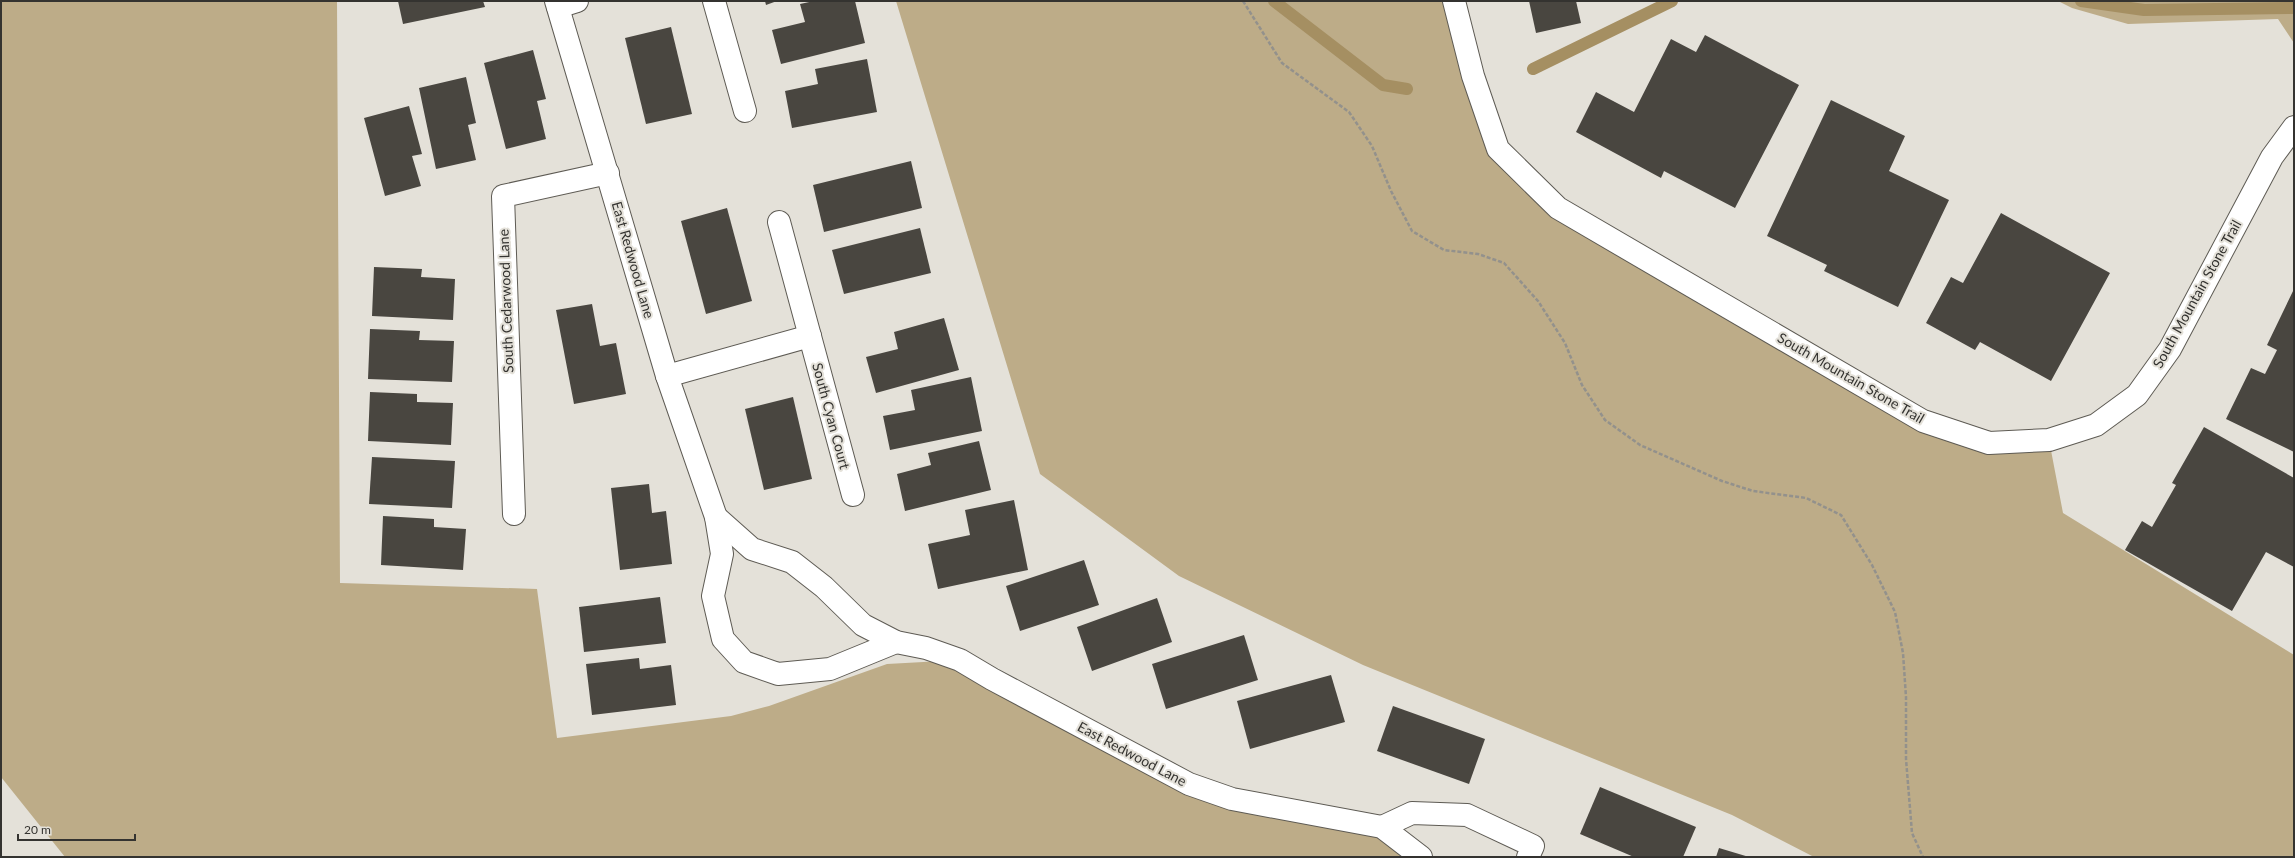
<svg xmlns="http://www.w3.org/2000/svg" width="2295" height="858" viewBox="0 0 2295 858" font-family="Lato,sans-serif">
<rect width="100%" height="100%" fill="#e4e1d9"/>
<!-- green -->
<g fill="#bdac88">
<path d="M1 1H337L340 583 537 589 557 738 731 716 769 706 887 664 960 660 1189 784 1382 827 1421 857H65L1 777Z"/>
<path d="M896 1H1454L1498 149 1558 207 1923 421 1989 443 2049 440 2063 513 2294 655V857H1814L1732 815 1363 665 1179 576 1040 474Z"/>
<path d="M2058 1H2294V43L2278 19 2128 24 2072 8Z"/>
</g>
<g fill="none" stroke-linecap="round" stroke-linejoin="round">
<!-- stream -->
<g stroke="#a58f62" stroke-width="12">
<path d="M1274 1 1383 85 1407 89"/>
<path d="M2081 1 2144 10 2294 8"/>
<path d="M1533 69 1672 1"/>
</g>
</g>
<!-- building -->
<g fill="#494640">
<path d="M398 1H483L485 7 403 24Z"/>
<path d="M765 1H777L766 5Z"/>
<path d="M814 1H855L865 43 781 64 772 30 805 22 800 4Z"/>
<path d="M1529 1H1576L1581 23 1536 33Z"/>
<path d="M671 27 692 114 646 124 625 38Z"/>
<path d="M1705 35 1799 85 1735 208 1664 171 1661 178 1576 132 1596 92 1634 112 1671 39 1696 52Z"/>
<path d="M533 50 546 99 537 101 546 139 506 149 484 63Z"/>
<path d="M867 59 877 112 792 128 785 91 818 84 815 69Z"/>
<path d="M466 77 476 123 468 125 476 160 436 169 419 88Z"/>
<path d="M1831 100 1905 136 1889 171 1949 200 1898 307 1824 271 1827 265 1767 236Z"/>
<path d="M409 106 422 154 412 156 421 186 385 196 364 118Z"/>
<path d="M911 161 922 208 824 232 813 185Z"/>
<path d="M727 208 752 301 706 314 681 221Z"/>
<path d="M2001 213 2110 273 2051 381 1980 342 1975 350 1926 323 1951 277 1963 283Z"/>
<path d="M920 228 931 273 844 294 832 250Z"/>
<path d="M374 267 422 269 421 277 455 279 453 320 372 316Z"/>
<path d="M2294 289V452L2226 419 2251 368 2265 374 2277 350 2267 345Z"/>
<path d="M592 304 600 346 616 343 626 394 574 404 556 310Z"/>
<path d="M944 318 959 370 876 393 866 357 898 349 894 332Z"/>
<path d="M370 329 420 331 419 340 454 341 452 382 368 379Z"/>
<path d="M971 377 982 431 890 450 883 416 915 410 911 390Z"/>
<path d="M370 392 417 394V402L453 403 451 445 368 441Z"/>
<path d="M793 397 812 479 764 490 745 409Z"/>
<path d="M2204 427 2294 478V567L2266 552 2232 611 2125 550 2142 521 2152 527 2176 485 2172 483Z"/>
<path d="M979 441 991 490 905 511 897 474 931 465 928 453Z"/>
<path d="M372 457 455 461 452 508 369 504Z"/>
<path d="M649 484 652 513 666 511 672 564 620 570 611 488Z"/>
<path d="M1014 500 1028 570 938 589 928 544 970 535 965 510Z"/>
<path d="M383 516 434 519V527L466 529 463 570 381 565Z"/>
<path d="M1084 560 1099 605 1020 631 1006 586Z"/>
<path d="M660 597 666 643 584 652 579 607Z"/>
<path d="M1157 598 1172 642 1092 671 1077 627Z"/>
<path d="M1244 635 1258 680 1166 709 1152 664Z"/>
<path d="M639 658 640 669 671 665 676 705 592 715 586 664Z"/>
<path d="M1331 675 1345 722 1250 749 1237 701Z"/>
<path d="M1393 706 1485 739 1469 784 1377 751Z"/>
<path d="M1600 787 1696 827 1683 857H1634L1580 834Z"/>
<path d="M1719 848 1749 857H1716Z"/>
</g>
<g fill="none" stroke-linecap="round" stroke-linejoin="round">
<defs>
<g id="minor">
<path d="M556 1 667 376 716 517 722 554 713 596 723 639 744 662 778 674 830 669 896 642"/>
<path d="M714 1 745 111"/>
<path d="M1454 1 1473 76 1498 149 1558 208 1923 421 1989 443 2049 440 2096 425 2137 395 2170 349 2272 157 2294 127"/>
<path d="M558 7 577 1"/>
<path d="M779 222 853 495"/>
<path d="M667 376 810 336"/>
<path d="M514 514 503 196 608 173"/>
<path d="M716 517 752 549 792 562 824 587 863 625 896 642 926 648 960 660 992 679 1189 784 1232 799 1382 827 1421 857"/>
<path d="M1382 827 1412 813 1467 815 1533 846 1528 857"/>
</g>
</defs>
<!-- minor casing -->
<use href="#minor" stroke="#5e5b54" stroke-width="24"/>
<!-- path -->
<path stroke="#93918c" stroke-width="2.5" stroke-dasharray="4 2" stroke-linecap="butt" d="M1243 1 1282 63 1349 112 1372 146 1391 191 1412 231 1444 250 1478 254 1504 263 1538 301 1565 343 1582 385 1605 420 1640 445 1722 481 1753 491 1806 498 1841 515 1872 565 1895 612 1903 653 1906 697V759L1912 833 1923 857"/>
<!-- minor -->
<use href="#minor" stroke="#fff" stroke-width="22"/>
</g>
<g text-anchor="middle" stroke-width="4" stroke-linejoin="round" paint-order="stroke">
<!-- street labels -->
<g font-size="14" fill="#343330" stroke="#e4e1d9">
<text transform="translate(633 260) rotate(74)" y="5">East Redwood Lane</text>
<text transform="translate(2197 294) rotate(-61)" y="5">South Mountain Stone Trail</text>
<text transform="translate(506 301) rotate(-92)" y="5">South Cedarwood Lane</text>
<text transform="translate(1851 378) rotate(30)" y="5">South Mountain Stone Trail</text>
<text transform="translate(831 416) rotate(75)" y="5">South Cyan Court</text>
<text transform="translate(1132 754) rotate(28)" y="5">East Redwood Lane</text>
</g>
</g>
<!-- border -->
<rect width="2295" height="858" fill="none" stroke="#343330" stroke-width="4"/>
<!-- scale -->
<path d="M18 834v6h117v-6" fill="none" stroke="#343330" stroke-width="2"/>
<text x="24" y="834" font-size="12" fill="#343330" stroke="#e4e1d9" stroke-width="3" paint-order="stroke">20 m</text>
</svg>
